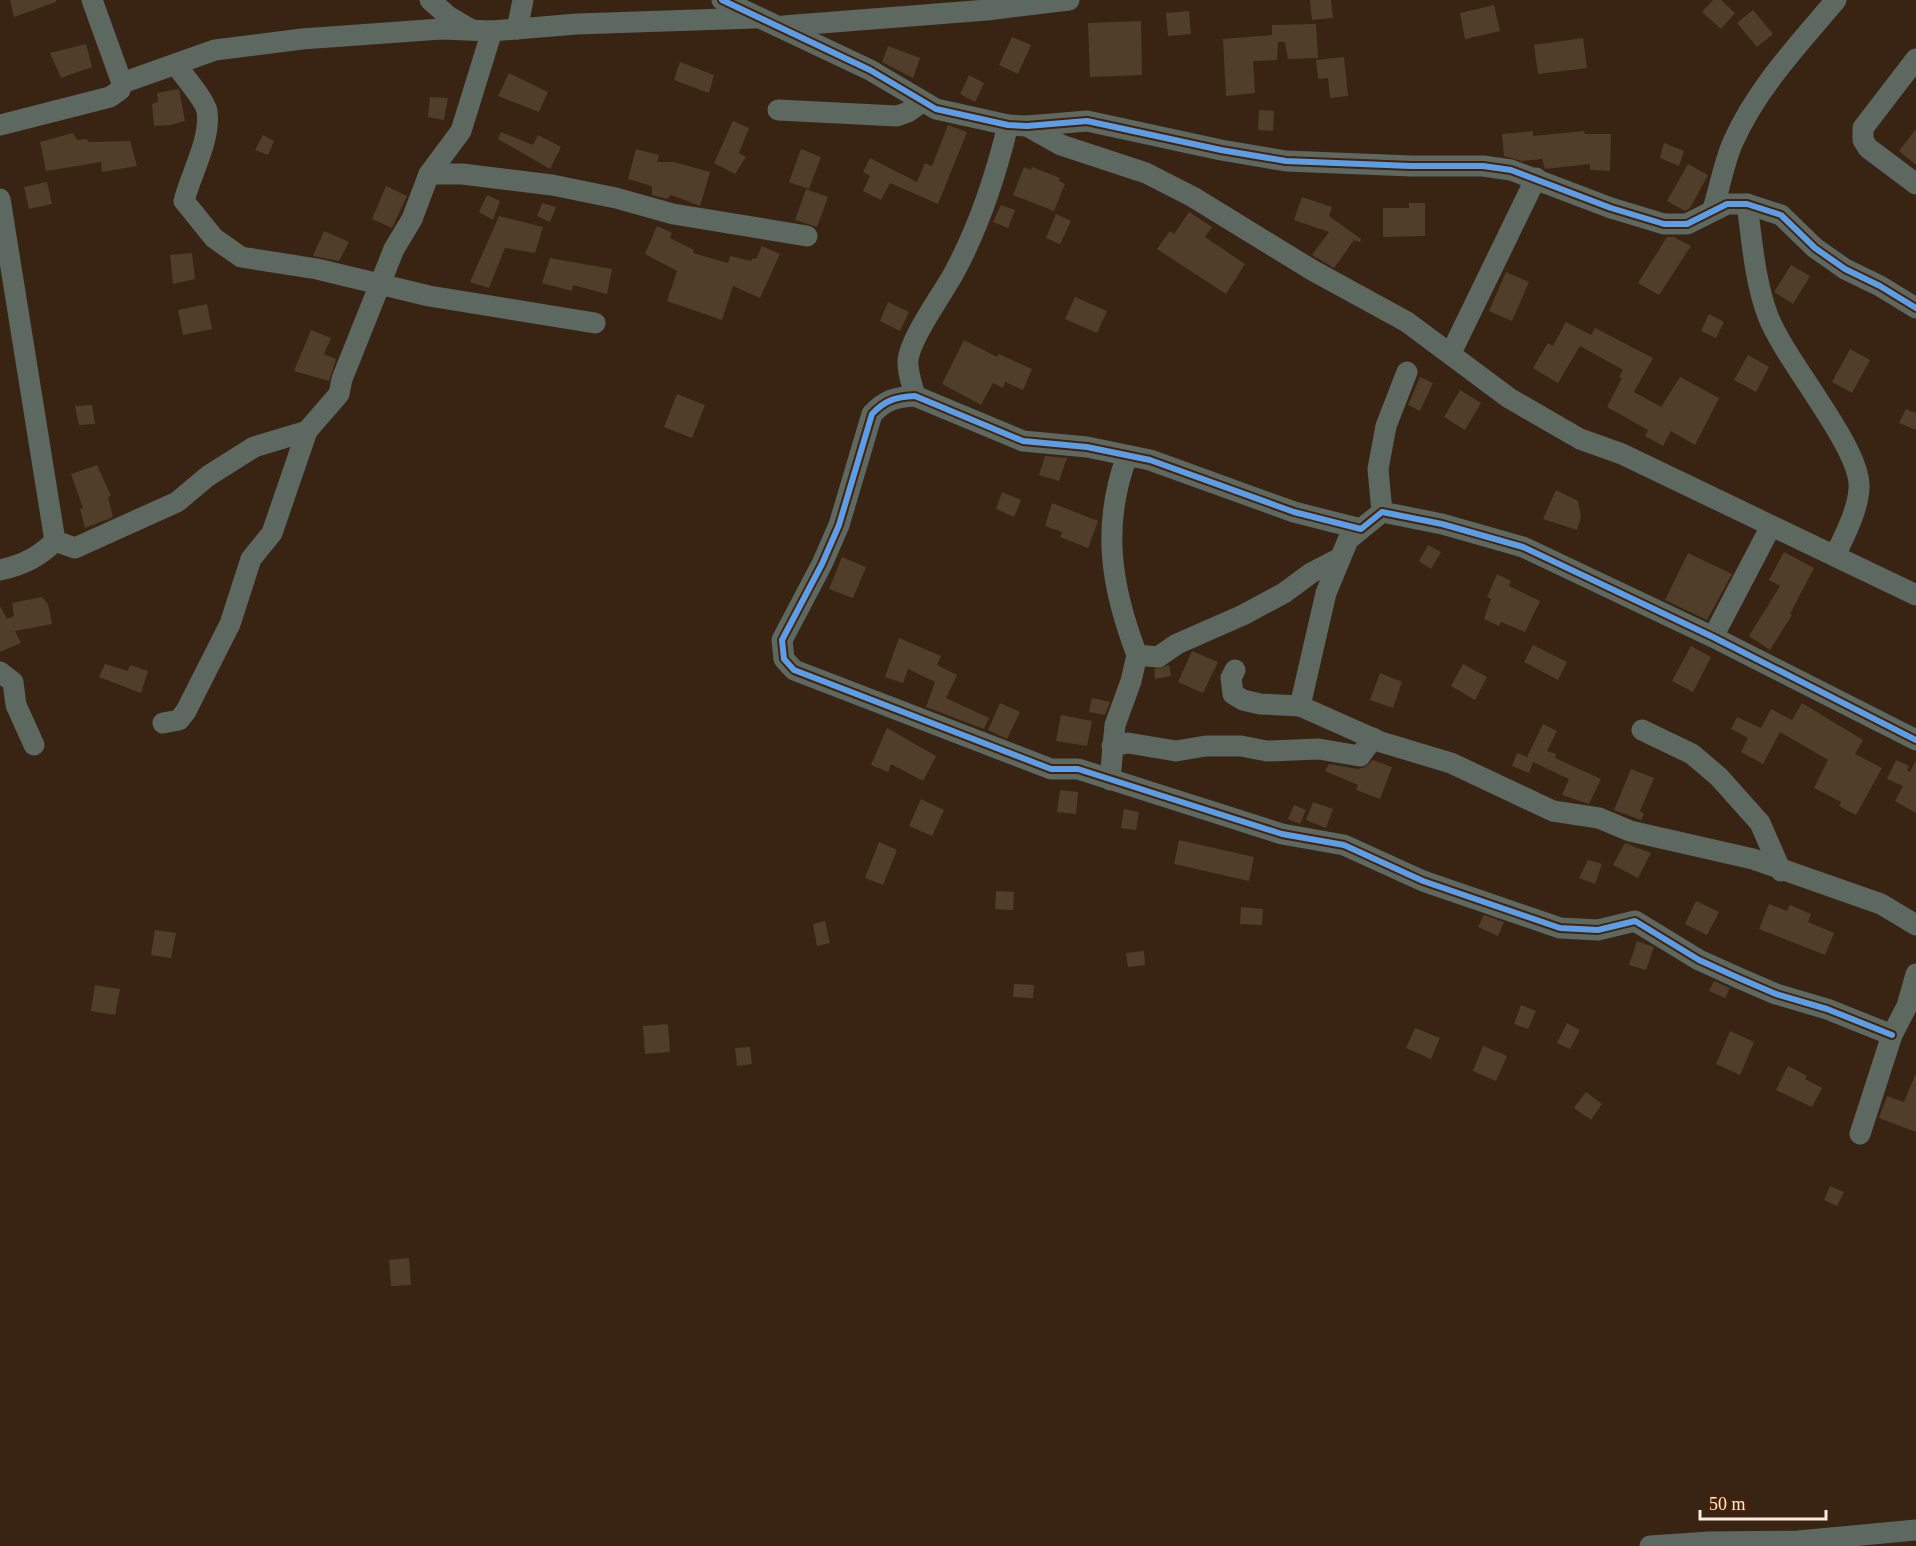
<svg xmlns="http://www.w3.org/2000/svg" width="1916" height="1546" viewBox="0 0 1916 1546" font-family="Georgia,serif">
<rect width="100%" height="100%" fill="#392313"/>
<!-- building -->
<g fill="#503e2a">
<path d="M10 0H56V2L14 17Z"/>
<path d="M1310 0H1331L1333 18 1312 20Z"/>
<path d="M1713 0H1721L1735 13 1721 29 1702 12Z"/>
<path d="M1494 5 1500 31 1465 39 1460 13Z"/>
<path d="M1753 10 1773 34 1757 47 1737 23Z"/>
<path d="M1189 11 1191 34 1168 36 1166 13Z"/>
<path d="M1141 21 1142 75 1090 77 1088 23Z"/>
<path d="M1316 24 1318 58 1288 59 1285 42H1278L1277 60 1253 61 1255 93 1226 96 1223 39 1272 35V25Z"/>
<path d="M1012 37 1031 45 1018 74 999 65Z"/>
<path d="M1583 38 1587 68 1538 74 1534 45Z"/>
<path d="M86 44 92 67 61 78 50 53Z"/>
<path d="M888 46 920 58 913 78 882 62Z"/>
<path d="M1344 57 1348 96 1330 98 1328 78 1318 79 1316 60Z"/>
<path d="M680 62 714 75 709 93 674 80Z"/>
<path d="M509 73 548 92 539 112 498 96Z"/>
<path d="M969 75 984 83 975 102 960 94Z"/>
<path d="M179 89 185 121 171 125 154 126 152 104 158 102 157 93Z"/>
<path d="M430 97 448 98 444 120 428 117Z"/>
<path d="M1259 110 1274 111 1273 131 1258 130Z"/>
<path d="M733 121 749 128 739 153 746 157 735 174 714 163Z"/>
<path d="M948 125 967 132 938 204 890 183 881 200 863 191 870 176 863 172 870 158 917 182 925 163 932 166Z"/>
<path d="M1916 129V165L1899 151Z"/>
<path d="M1533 131V136L1584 131 1585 134H1611L1610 171 1590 170V164L1545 169 1542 159 1522 161 1504 156 1502 134Z"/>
<path d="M501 132 533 145 538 135 561 147 550 169 498 139Z"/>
<path d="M73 133 77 140 87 139 88 142 130 141 137 166 102 172 101 162 46 171 40 142Z"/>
<path d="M263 135 274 141 268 155 255 150Z"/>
<path d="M1664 143 1684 151 1679 166 1660 158Z"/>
<path d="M636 149 659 155 657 162H674L710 172 700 206 671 195 667 199 652 195V186L628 179Z"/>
<path d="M801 149 821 157 809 189 789 182Z"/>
<path d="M1688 164 1708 175 1690 208 1685 211 1667 201Z"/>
<path d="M1024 167 1031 170 1032 167 1060 178 1059 181 1065 184 1054 211 1013 195Z"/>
<path d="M47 182 52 204 29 209 24 187Z"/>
<path d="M386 186 407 196 392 228 372 219Z"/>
<path d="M806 189 828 197 817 227 795 220Z"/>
<path d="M487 195 500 201 493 220 479 212Z"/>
<path d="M1302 197 1332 207 1329 216 1361 239 1360 242 1354 240 1334 268 1312 255 1329 232 1294 220Z"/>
<path d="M542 203 556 207 550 222 537 216Z"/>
<path d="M1409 203H1425V236L1383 237V208H1409Z"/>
<path d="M1001 205 1015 210 1008 228 993 222Z"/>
<path d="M1189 212 1212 227 1205 237 1245 264 1226 294 1157 249 1170 231 1174 234Z"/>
<path d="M1056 214 1071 221 1060 244 1046 238Z"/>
<path d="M499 216 543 227 535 253 505 248 489 288 470 282Z"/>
<path d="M657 226 672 233 670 238 694 250 693 253 728 263 730 256 751 261 753 258 756 259 762 246 780 254 760 298 733 286 722 320 667 301 677 271 645 254Z"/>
<path d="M324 231 349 242 339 261 313 256Z"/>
<path d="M1667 237H1674L1691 246 1659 295 1638 283Z"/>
<path d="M192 253 195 279 173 284 170 255Z"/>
<path d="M550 258 612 269 607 294 573 285 572 291 542 283Z"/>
<path d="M1791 265 1810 276 1793 304 1774 292Z"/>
<path d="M1506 272 1529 282 1512 321 1489 311Z"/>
<path d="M1075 297 1107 311 1097 333 1065 319Z"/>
<path d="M888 302 909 312 900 331 880 321Z"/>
<path d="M207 304 212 329 183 335 178 310Z"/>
<path d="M1709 314 1724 322 1716 338 1701 331Z"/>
<path d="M1566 322 1591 335 1595 328 1653 358 1634 392 1661 407 1680 377 1719 398 1695 445 1671 431 1663 446 1645 436 1648 430 1607 407 1622 378 1619 377 1623 370 1580 346 1558 383 1533 368 1548 343 1553 346Z"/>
<path d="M311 330 331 338 324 354 336 359 329 381 294 371Z"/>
<path d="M964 340 997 357 999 354 1032 369 1023 390 1005 382 1003 388 993 383 981 405 942 384Z"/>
<path d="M1850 349 1870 360 1852 393 1832 382Z"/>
<path d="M1748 355 1769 367 1756 392 1734 380Z"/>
<path d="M1420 377 1433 383 1420 411 1408 405Z"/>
<path d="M1460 390 1481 403 1465 430 1444 417Z"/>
<path d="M677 394 705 405 692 438 664 427Z"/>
<path d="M92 405 95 424 79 425 75 406Z"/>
<path d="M1906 409 1916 413V430L1899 423Z"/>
<path d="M1045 456 1067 458 1059 481 1039 475Z"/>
<path d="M97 465 111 496 108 497 113 517 85 528 80 509 83 508 71 474Z"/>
<path d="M1556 490 1578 501 1581 517 1577 530 1543 519Z"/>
<path d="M1002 492 1021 500 1014 517 996 509Z"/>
<path d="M1052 503 1098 521 1088 548 1060 537 1062 532 1045 526Z"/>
<path d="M1428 545 1441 552 1431 569 1419 561Z"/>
<path d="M1784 552 1814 568 1790 614 1792 615 1770 650 1749 636 1780 586 1769 580Z"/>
<path d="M1688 553 1732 574 1707 620 1665 600Z"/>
<path d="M842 557 866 567 853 598 829 589Z"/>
<path d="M1497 574 1511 581 1509 586 1540 601 1525 632 1501 622 1499 626 1484 619 1491 599 1487 597Z"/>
<path d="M42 597 48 604 52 624 15 631 21 643 0 652V606L7 619 14 616 12 603Z"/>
<path d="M899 638 941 656 937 665 957 675 946 698 989 718 984 729 926 707 935 682 908 669 903 683 885 677Z"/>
<path d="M1533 645 1567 662 1558 680 1524 662Z"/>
<path d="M1691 646 1711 657 1693 692 1672 681Z"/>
<path d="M1192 651 1218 662 1203 693 1178 682Z"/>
<path d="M105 664 128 671 130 665 148 671 141 693 99 677Z"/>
<path d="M1463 664 1487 677 1475 700 1451 686Z"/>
<path d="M1169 665 1171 676 1155 679 1154 669Z"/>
<path d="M1380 673 1402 682 1393 708 1370 700Z"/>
<path d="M1092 698 1110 702 1105 715 1089 712Z"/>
<path d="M1000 703 1020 712 1007 739 988 730Z"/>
<path d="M1802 703 1863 740 1855 754 1882 768 1856 815 1839 806 1841 802 1814 788 1828 760 1780 732 1763 764 1741 752 1748 738 1731 729 1737 717 1761 728 1771 709 1792 720Z"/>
<path d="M1061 715 1092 721 1087 746 1056 741Z"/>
<path d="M1543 724 1557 731 1547 751 1556 754 1555 758 1601 779 1589 804 1562 795 1569 779 1533 762 1529 773 1512 766 1517 753 1527 757Z"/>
<path d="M887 728 936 756 923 781 891 764 888 772 871 765Z"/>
<path d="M1373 760 1392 767 1380 799 1356 790 1358 785 1325 771 1329 764 1358 769 1365 767Z"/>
<path d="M1896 760 1909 766 1907 770 1910 772 1916 760V813L1895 801 1903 786 1887 779Z"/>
<path d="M1631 769 1654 778 1640 811 1644 814 1641 820 1614 810Z"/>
<path d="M1060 790 1078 792 1076 814 1057 812Z"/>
<path d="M921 799 944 810 932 836 909 826Z"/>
<path d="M1313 802 1333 809 1326 828 1306 820Z"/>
<path d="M1294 805 1306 810 1300 824 1288 819Z"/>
<path d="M1124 809 1139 812 1136 830 1121 828Z"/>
<path d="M1179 840 1254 857 1249 881 1174 864Z"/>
<path d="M879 842 897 850 883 885 865 878Z"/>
<path d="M1625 843 1651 853 1638 878 1613 865Z"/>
<path d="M1588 860 1602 864 1595 884 1579 878Z"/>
<path d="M996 891 1014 892 1013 910 995 909Z"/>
<path d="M1696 901 1719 912 1707 935 1685 924Z"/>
<path d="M1769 904 1787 911 1790 905 1811 914 1808 922 1834 933 1825 955 1759 929Z"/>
<path d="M1241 907 1263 909 1262 925 1240 924Z"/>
<path d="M1484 915 1504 922 1498 936 1478 927Z"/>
<path d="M825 921 830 943 817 946 813 924Z"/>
<path d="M155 930 176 933 171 958 151 955Z"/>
<path d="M1637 941 1654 947 1646 970 1629 965Z"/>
<path d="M1144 951 1145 965 1128 967 1126 953Z"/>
<path d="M1714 981 1730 988 1725 998 1709 991Z"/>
<path d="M1014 984 1034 985 1033 998 1013 997Z"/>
<path d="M95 985 120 989 115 1015 91 1011Z"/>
<path d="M1521 1005 1536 1011 1528 1029 1514 1024Z"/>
<path d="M1567 1023 1580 1030 1570 1049 1557 1043Z"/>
<path d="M668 1024 670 1052 645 1054 643 1026Z"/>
<path d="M1415 1028 1440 1038 1431 1059 1406 1048Z"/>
<path d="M1730 1031 1754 1042 1740 1075 1716 1064Z"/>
<path d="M1483 1046 1507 1056 1496 1081 1473 1071Z"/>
<path d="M750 1047 752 1064 737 1066 735 1048Z"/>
<path d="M1788 1066 1807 1076 1805 1079 1822 1088 1812 1107 1776 1090Z"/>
<path d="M1916 1073V1132L1879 1118 1887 1096 1904 1102Z"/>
<path d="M1586 1092 1602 1104 1591 1120 1574 1108Z"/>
<path d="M1830 1186 1844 1192 1837 1206 1824 1200Z"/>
<path d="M409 1258 411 1285 391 1286 389 1260Z"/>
</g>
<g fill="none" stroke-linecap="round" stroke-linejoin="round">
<!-- minor -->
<g stroke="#5c6860" stroke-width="21">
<path d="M430 0 448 16 470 29"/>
<path d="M722 0 870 70 936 109 1008 125 1027 126 1087 121 1221 150 1286 161 1411 166H1483L1511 170 1611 208 1664 224H1687L1727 204H1747L1781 215 1815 248 1845 269 1880 286 1916 308"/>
<path d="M783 26 987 10 1069 0"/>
<path d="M517 29 523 0"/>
<path d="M1916 59 1863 128V140L1868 148 1916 184"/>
<path d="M176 65C183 75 205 100 207 111 211 140 191 173 184 201L214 238 241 257 317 269 429 296 595 323"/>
<path d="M122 83 215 50 302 39 441 29 492 31 577 24 754 18"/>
<path d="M778 110 897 116 908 112 922 102"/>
<path d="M0 125 110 97 120 90 122 83 92 0"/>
<path d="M1027 126 1061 145 1146 173 1193 197 1312 270 1407 322 1509 398 1580 439 1622 454 1916 595"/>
<path d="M429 174H462L552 185 616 198 673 214 807 236"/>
<path d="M0 199 55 541 75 548 177 502 208 476 254 447 307 431"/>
<path d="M1747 204C1752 241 1755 282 1768 316 1785 361 1862 449 1859 488 1858 511 1844 536 1835 556"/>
<path d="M1713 209C1720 187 1724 162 1733 142 1757 88 1798 45 1836 0"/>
<path d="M1451 353 1536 178"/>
<path d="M915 396C912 384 907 372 908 360 910 338 944 292 955 271 979 226 996 175 1008 125"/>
<path d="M1127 456C1101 526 1111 587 1137 655L1158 657 1177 644 1243 615 1284 593 1311 573 1340 558"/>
<path d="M1382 512 1378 469 1386 426 1407 372"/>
<path d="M1361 529 1348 540 1326 593 1300 706 1381 742 1451 763 1553 811 1599 818 1630 831 1753 859 1881 904 1916 925"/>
<path d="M0 570C23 565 39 557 55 541"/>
<path d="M1713 637 1771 526"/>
<path d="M1235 670 1231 678 1233 694 1243 700 1260 704 1300 706"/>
<path d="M0 672 13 682 16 705 34 745"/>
<path d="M163 723 179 720 186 711 230 624 251 559 272 533 307 431 339 394 342 379 394 249 412 219 429 174 461 131 492 31"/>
<path d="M1642 730 1692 754 1719 777 1760 823 1781 871"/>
<path d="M1112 746 1128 743 1176 751 1206 746H1241L1267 751 1319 749 1360 756 1373 738"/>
<path d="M1110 780 1115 725 1131 681 1137 655"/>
<path d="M1892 1035 1827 1009 1776 994 1741 979 1699 960 1635 921 1598 930 1560 928 1423 881 1344 845 1282 834 1078 769H1051L794 670 784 659 782 640 822 564 839 525 872 414C885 400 896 397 915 396L1023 441 1087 447 1150 460 1294 512 1361 529 1382 512 1442 524 1523 547 1713 637 1916 740"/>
<path d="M1860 1134 1892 1035 1907 1006 1916 974"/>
<path d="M1650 1546 1709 1542 1798 1541 1916 1530"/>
</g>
<defs>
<g id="cycleway">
<path d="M722 0 870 70 936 109 1008 125 1027 126 1087 121 1221 150 1286 161 1411 166H1483L1511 170 1611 208 1664 224H1687L1727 204H1747L1781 215 1815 248 1845 269 1880 286 1916 308"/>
<path d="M1892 1035 1827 1009 1776 994 1741 979 1699 960 1635 921 1598 930 1560 928 1423 881 1344 845 1282 834 1078 769H1051L794 670 784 659 782 640 822 564 839 525 872 414C885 400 896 397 915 396L1023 441 1087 447 1150 460 1294 512 1361 529 1382 512 1442 524 1523 547 1713 637 1916 740"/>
</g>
</defs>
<!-- cycleway casing -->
<use href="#cycleway" stroke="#492103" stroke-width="10"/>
<!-- cycleway -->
<use href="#cycleway" stroke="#5a9eea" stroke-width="6"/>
</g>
<!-- scale -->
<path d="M1700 1510v9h126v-9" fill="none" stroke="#fee9de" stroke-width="3"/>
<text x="1709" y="1510" font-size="18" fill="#fee9de" stroke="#492103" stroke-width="4.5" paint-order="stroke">50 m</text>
</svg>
